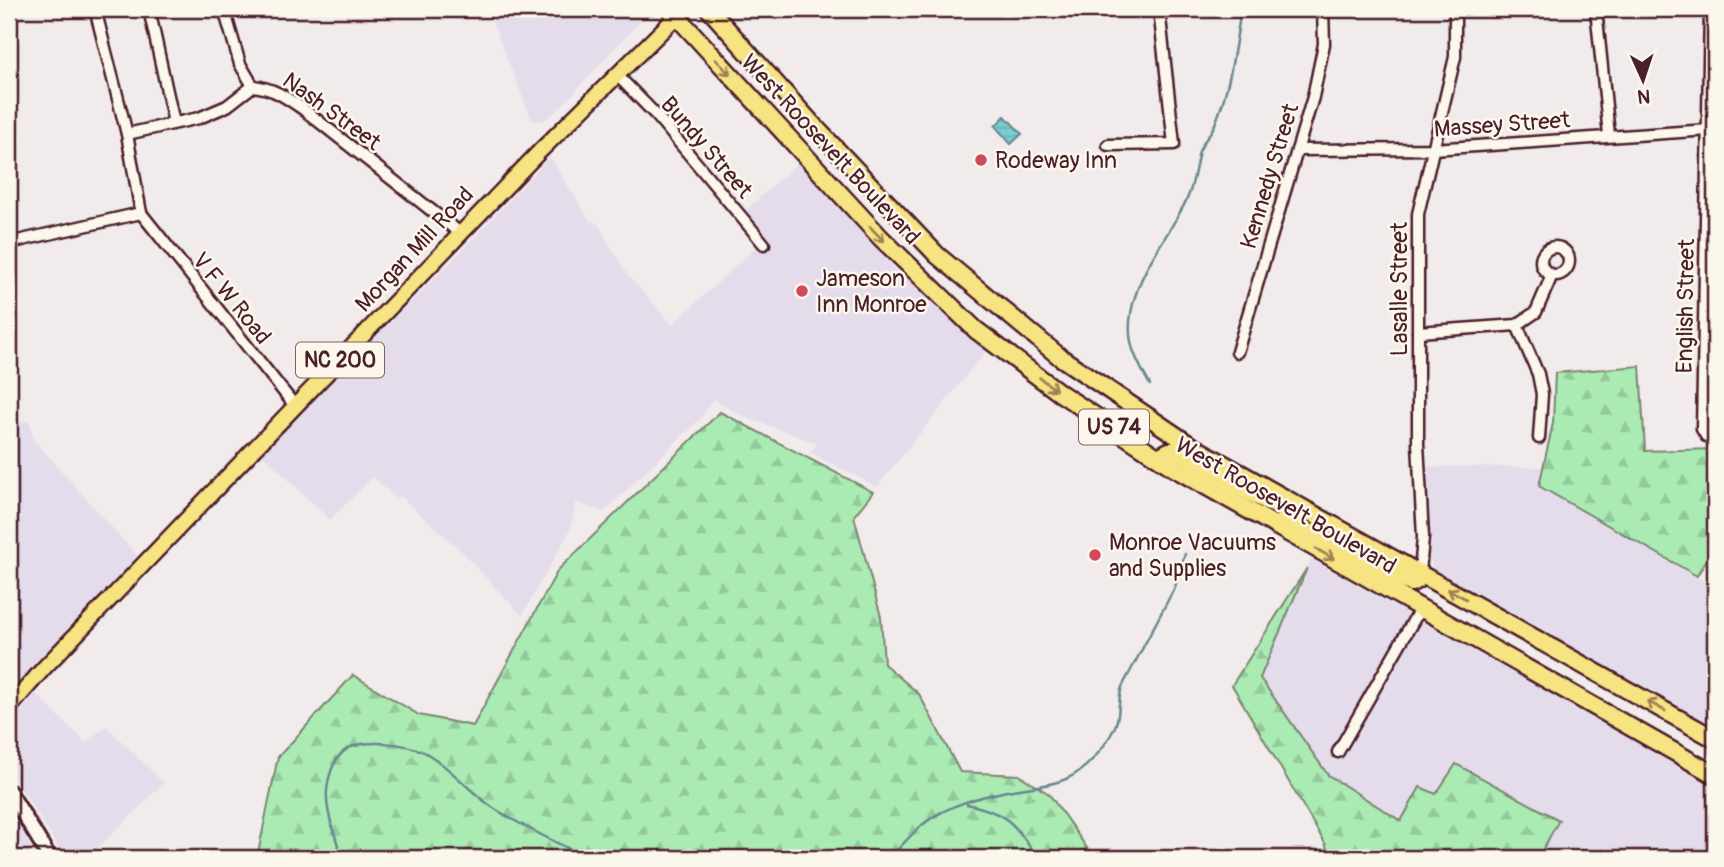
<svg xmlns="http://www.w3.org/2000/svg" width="1724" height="867" viewBox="0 0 1724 867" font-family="Pangolin,sans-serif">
<defs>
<pattern id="forest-firs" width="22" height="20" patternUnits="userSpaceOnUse" patternTransform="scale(1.75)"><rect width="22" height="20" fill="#aaebb4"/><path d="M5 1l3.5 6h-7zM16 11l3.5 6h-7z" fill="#94c99b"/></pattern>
<pattern id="water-rules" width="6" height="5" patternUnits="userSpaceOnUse" patternTransform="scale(1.75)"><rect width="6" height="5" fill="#7accd0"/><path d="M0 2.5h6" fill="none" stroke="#6bafb3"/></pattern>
</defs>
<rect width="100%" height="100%" fill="#f1ebec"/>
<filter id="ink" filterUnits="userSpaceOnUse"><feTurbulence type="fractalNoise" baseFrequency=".0143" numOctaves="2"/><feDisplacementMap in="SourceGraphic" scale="14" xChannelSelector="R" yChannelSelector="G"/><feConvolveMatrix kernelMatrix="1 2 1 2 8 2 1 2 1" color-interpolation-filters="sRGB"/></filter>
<g filter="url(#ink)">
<!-- built -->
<g fill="#e5dceb">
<path d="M484 9H651L558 110 543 121 532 120 491 19Z"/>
<path d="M550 157 590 221 598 224 627 274 672 325 757 246 736 219 798 163 898 272 935 302 986 351 877 487 811 453 817 443 744 417 713 399 702 417 604 512 576 503 570 530 522 616 461 551 400 496 396 499 373 477 330 520 259 451 446 267Z"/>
<path d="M9 389 19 422 30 421 33 439 140 559 37 665 9 691Z"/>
<path d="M1426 467H1543L1539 487 1715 587V729L1433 568 1430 559Z"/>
<path d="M1311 559 1715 786V858H1538L1559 820 1436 795 1420 787 1401 821 1328 775 1260 678Z"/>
<path d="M34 692 86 743 106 726 164 783 88 858H65L30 802 9 772V721Z"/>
<path d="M9 809 27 838 40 858H9Z"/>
</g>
<!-- forest -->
<g fill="url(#forest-firs)" stroke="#7a8570" stroke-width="2">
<path d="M1640 366 1645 451 1715 449V564L1707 559 1697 576 1539 486 1553 423 1555 373Z"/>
<path d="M720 412 873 492 854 516 881 617 884 664 919 694 960 772 1019 775 1049 794 1094 858H257L278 757 353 675 419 715 473 726 558 570Z"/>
<path d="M1307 568 1260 678 1328 775 1401 821 1420 787 1436 794 1456 764 1559 820 1538 858H1328L1326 845 1232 685Z"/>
</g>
<!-- water -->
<path fill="url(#water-rules)" stroke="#67878e" stroke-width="2" d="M1005 116 1022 134 1011 144 995 126Z"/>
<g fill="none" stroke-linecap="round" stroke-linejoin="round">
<!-- stream -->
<g stroke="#67878e" stroke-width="2.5">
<path d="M1150 385C1134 356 1124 339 1133 304 1142 266 1170 234 1187 199 1194 184 1195 168 1199 152 1202 142 1211 134 1215 124 1230 88 1235 47 1241 9"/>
<path d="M967 804C1008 813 1015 824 1037 858"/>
<path d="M341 858C337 836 325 814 327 790 328 777 333 761 343 752 359 737 408 743 426 753 450 767 469 791 492 807 522 827 555 841 587 858"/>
<path d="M890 858C905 842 921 822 942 812 959 803 980 797 998 793 1020 787 1045 788 1066 779 1087 770 1104 748 1114 729 1121 716 1117 701 1122 687L1175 587 1185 554"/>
</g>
<defs>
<g id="minor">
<path d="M95 9 127 134 141 213 295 406"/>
<path d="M149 9 174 123"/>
<path d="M224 9 240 64 253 86"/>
<path d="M1596 9 1609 135"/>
<path d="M1710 9 1702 429 1706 436 1715 437"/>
<path d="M618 76 657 116 764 244"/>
<path d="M127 134 199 118 227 106 253 86C273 88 286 97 303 109L460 233"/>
<path d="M1108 145 1174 144 1159 9"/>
<path d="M1297 150 1433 149 1709 130"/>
<path d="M9 243 141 213"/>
<circle cx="1555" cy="261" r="14"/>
<path d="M1517 325 1538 374 1542 394 1539 438"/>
<path d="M1418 332 1517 325 1536 312 1552 275"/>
<path d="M1237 352 1313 97 1324 44 1323 9"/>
<path d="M1420 573 1423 537 1418 443V214L1455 57V9"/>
<path d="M1338 752 1420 609"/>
</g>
<path id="tertiary" d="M9 791 50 858"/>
<path id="primary" d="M9 708 43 669 540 151 684 9"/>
<g id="trunk">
<path d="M670 9 881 238 976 330 1060 393 1174 468 1715 775"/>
<path d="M709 9 815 127 937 255 1060 357 1190 445 1715 739"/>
<path d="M1158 457 1169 451H1176L1242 489 1299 517"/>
<path d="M1283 520 1319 536 1405 581 1411 583 1417 580 1420 573"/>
</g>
</defs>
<!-- minor casing -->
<use href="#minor" stroke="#4a1f2b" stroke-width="15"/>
<!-- tertiary casing -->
<use href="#tertiary" stroke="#4a1f2b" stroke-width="18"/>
<!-- primary casing -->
<use href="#primary" stroke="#4a1f2b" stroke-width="19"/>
<!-- trunk casing -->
<use href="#trunk" stroke="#4a1f2b" stroke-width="21"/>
<!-- minor -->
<use href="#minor" stroke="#fbf7ec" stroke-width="10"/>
<!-- tertiary -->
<use href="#tertiary" stroke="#fbf7ec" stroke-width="12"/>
<!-- primary -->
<use href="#primary" stroke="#f6e381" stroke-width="14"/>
<!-- trunk -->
<use href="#trunk" stroke="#f6e381" stroke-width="16"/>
</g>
<!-- one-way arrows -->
<defs><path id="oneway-shaft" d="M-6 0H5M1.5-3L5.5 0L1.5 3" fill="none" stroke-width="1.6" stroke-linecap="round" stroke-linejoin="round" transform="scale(1.75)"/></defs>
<g stroke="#a08156">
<use href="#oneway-shaft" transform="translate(723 67) rotate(47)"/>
<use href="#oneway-shaft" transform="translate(877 234) rotate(46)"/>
<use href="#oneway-shaft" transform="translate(1048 384) rotate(37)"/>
<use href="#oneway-shaft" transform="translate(1325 554) rotate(30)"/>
<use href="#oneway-shaft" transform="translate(1457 594) rotate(-151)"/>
<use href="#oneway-shaft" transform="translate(1656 706) rotate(-151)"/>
</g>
</g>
<!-- markers -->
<g fill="#d1495b" stroke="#fbf7ec" stroke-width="2.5">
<circle cx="981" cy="160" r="7"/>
<circle cx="802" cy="291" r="7"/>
<circle cx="1095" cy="555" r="7"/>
</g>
<g text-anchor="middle" stroke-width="5" stroke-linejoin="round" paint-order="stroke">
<!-- shield labels -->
<g fill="#fbf7ec" stroke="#7f6065" stroke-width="2">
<rect x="296" y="342.5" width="88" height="35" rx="5"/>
<rect x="1079" y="409.5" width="70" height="35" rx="5"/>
</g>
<g font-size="21" font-weight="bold" fill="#4a1f2b">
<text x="340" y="367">NC 200</text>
<text x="1114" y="434">US 74</text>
</g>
<!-- street labels -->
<g font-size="23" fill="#4a1f2b" stroke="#fbf7ec">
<text transform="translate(332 111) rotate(36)" y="8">Nash Street</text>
<text transform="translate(1502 124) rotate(-4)" y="8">Massey Street</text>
<text transform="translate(707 147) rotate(49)" y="8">Bundy Street</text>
<text transform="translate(831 149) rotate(47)" y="8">West Roosevelt Boulevard</text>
<text transform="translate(1269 176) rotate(-73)" y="8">Kennedy Street</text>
<text transform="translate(414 249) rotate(-47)" y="8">Morgan Mill Road</text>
<text transform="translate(1399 289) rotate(-90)" y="8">Lasalle Street</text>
<text transform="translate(232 298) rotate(51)" y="8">V F W Road</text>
<text transform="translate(1685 306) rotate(-89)" y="8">English Street</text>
<text transform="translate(1286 505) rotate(30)" y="8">West Roosevelt Boulevard</text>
</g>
<!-- poi labels -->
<g font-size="23" fill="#4a1f2b" stroke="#fbf7ec" text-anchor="start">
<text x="995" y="168">Rodeway Inn</text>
<text x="816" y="286">Jameson<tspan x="816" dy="26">Inn Monroe</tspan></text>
<text x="1109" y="550">Monroe Vacuums<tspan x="1109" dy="26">and Supplies</tspan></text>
</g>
</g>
<!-- margin -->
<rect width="1724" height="867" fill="none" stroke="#fbf7ec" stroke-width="35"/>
<rect x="18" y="18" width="1689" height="832" fill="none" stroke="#4a1f2b" stroke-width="2.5" filter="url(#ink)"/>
<!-- north arrow -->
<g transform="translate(1643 80) rotate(177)" stroke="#fbf7ec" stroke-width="5" paint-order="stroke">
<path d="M0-5L12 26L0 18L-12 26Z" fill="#4a1f2b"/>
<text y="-10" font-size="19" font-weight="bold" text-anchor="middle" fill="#4a1f2b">N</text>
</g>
</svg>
